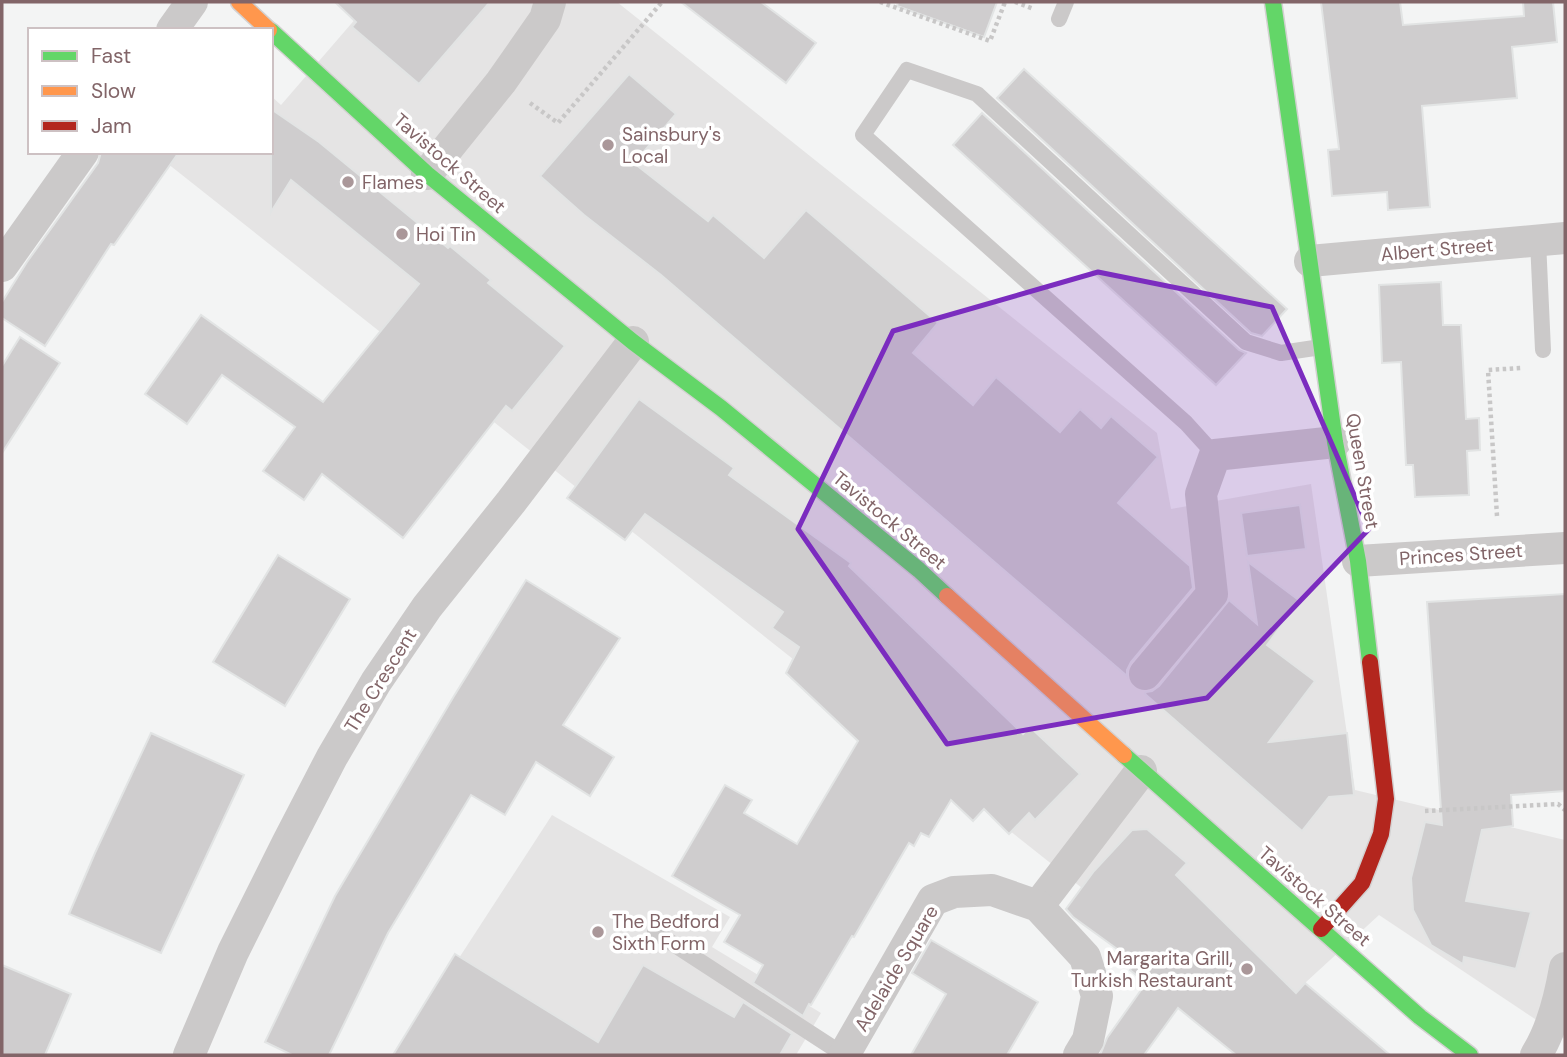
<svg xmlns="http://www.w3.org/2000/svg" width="1567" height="1057" viewBox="0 0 1567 1057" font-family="'DM Sans',sans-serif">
<rect width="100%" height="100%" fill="#f3f4f4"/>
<!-- built -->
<g fill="#e5e4e4">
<path d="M370 2H617L1157 433 1171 509 1311 484 1355 790 1565 840V1039L1379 915 1305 983 1265 1033 153 152H271V96L281 105Z"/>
<path d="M552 815 730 917 712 947 821 1013 796 1055H396Z"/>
</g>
<!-- building -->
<g fill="#cfcdce" stroke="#e2e4e4" stroke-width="2">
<path d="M335 2H490L419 84 352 27 356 22Z"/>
<path d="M681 2H761L816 43 786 83Z"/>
<path d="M898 2H997L984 37 897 6Z"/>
<path d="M1321 2H1400L1403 25 1524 16 1523 2H1553L1557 42 1512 47 1517 98 1422 106 1430 207 1388 210 1387 192 1332 196 1328 150 1339 149Z"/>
<path d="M1024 69 1287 309 1262 336 1251 333 997 98Z"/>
<path d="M629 74 676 114 634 163 708 221 713 215 764 258 806 210 938 323 913 353 973 405 996 377 1060 432 1080 409 1101 428 1111 416 1158 457 1118 503 1190 566 1193 588 1131 662 1127 670V676L661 275 584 215 540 176Z"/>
<path d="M271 109 319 142 448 248 450 246 491 280 488 283 565 346 512 411 506 406 403 538 322 474 304 500 263 471 295 427 222 375 187 424 145 394 201 315 323 402 419 284 291 180 271 212Z"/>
<path d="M982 113 1239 350 1246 353 1216 385 953 145Z"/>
<path d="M101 152H179L114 245 111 244 45 346 2 318V302L27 262 98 163Z"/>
<path d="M1441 282 1443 325H1461L1466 419 1479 418 1480 450 1467 451 1469 495 1415 497 1413 465H1406L1401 362 1382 363 1379 285Z"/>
<path d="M20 337 60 363 2 453V366Z"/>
<path d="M639 399 734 468 729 475 851 563 849 566 1023 734 1030 727 1080 774 1035 820 1029 813 1009 834 984 809 973 821 951 800 929 837 921 833 914 846 909 843 854 937 852 936 811 1005 809 1004 803 1016 753 983 763 965 724 942 740 915 672 876 725 785 752 800 744 813 797 844 858 741 786 673 799 647 772 628 783 612 645 514 625 540 567 498Z"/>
<path d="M1300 505 1306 549 1247 556 1241 513Z"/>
<path d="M278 555 350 599 285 706 213 662Z"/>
<path d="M1248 562 1300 601 1267 645 1315 681 1269 742 1347 733 1354 795 1329 797 1302 831 1145 694 1146 692 1152 691 1159 686 1229 600 1257 624Z"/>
<path d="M526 580 620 638 563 725 614 757 590 796 536 762 505 815 471 795 388 933 329 1055H292L265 1042 335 896 454 696Z"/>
<path d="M1565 594V791L1511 795 1513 826 1482 830 1466 901 1531 912 1516 969 1464 957 1463 964 1431 945 1413 910 1411 878 1425 822 1442 825 1427 602Z"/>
<path d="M151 733 244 775 161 953 69 914 95 853Z"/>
<path d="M1147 829 1187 863 1176 875 1296 993 1305 983 1390 1055H1236L1178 1008 1144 1055H1100L1107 1038 1146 983 1130 970 1135 962 1073 917 1066 909 1094 871 1132 830Z"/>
<path d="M931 940 1038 1002 1007 1055H911L946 994 912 973Z"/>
<path d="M455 954 598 1042 643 965 734 1017 743 1002 792 1034 780 1055H393Z"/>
<path d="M2 965 71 994 45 1055H2Z"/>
</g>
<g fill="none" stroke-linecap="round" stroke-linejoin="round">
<defs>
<g id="fast">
<path d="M1273 2 1335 442 1358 561 1370 662"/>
<path d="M271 31 427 174 633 342 721 408 919 570 947 596"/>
<path d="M1124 755 1420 1017 1470 1055"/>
</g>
<g id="slow">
<path d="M239 2 269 30"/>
<path d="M947 596 1124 755"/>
</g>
<path id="jam" d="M1321 929 1362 883 1381 834 1386 799 1370 662"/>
</defs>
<!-- fast casing -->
<use href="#fast" stroke="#d3d1d1" stroke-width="19"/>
<!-- slow casing -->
<use href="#slow" stroke="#d3d1d1" stroke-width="19"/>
<!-- jam casing -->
<use href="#jam" stroke="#d3d1d1" stroke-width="19"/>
<!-- path -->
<g stroke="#c8c7c7" stroke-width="4.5" stroke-dasharray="3.5 3.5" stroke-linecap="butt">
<path d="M880 2 990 41 1005 2"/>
<path d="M1015 2 1034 9"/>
<path d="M530 103 558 123 662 2"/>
<path d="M1497 516 1488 370 1521 368"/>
<path d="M1425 811 1558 804 1565 810"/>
</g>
<!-- lane -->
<g stroke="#cbc9c9" stroke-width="16">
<path d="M1059 19 1066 2"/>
<path d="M1538 241 1543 350"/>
<path d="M1215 455 1186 423 863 135 907 70 977 94 1246 342 1281 353 1321 347"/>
<path d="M655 932 844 1055"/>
</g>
<!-- street -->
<g stroke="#cbc9c9" stroke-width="32">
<path d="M172 30 192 2"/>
<path d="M427 174 501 82 545 19 550 2"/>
<path d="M1310 261 1565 238"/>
<path d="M2 266 83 152"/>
<path d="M1358 561 1565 548"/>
<path d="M1145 674 1212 594 1201 494 1215 455 1335 442"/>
<path d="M1038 906 1141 771"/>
<path d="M189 1055 233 952 287 844 332 757 376 682 427 607 511 502 633 342"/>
<path d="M844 1055 933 900 954 892 992 890 1038 906 1085 957 1097 996 1088 1040 1079 1055"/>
<path d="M1536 1055C1552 1030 1560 997 1565 968"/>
</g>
<!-- fast -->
<use href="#fast" stroke="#63d668" stroke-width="16"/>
<!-- slow -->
<use href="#slow" stroke="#ff974d" stroke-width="16"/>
<!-- jam -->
<use href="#jam" stroke="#b3261e" stroke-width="16"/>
</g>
<!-- marked area -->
<path fill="#7b2cbf" fill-opacity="0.2" stroke="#7b2cbf" stroke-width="5" stroke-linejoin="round" d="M1098 272 1272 307 1369 529 1207 698 947 744 798 529 893 331Z"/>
<!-- markers -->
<g fill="#aa9799" stroke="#fff" stroke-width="2.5">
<circle cx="608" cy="145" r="7"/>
<circle cx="348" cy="182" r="7"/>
<circle cx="402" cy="234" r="7"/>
<circle cx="598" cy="932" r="7"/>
<circle cx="1247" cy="969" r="7"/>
</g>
<g text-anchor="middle" stroke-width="7" stroke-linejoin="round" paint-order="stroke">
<!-- poi labels -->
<g font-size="19" fill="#826568" stroke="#fff" text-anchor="start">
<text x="622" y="141">Sainsbury's<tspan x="622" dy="22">Local</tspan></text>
<text x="362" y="189">Flames</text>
<text x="416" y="241">Hoi Tin</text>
<text x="612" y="928">The Bedford<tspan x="612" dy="22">Sixth Form</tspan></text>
<text x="1233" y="965" text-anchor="end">Margarita Grill,<tspan x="1233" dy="22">Turkish Restaurant</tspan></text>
</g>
<!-- street labels -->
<g font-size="19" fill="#826568" stroke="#fff">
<text transform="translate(450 163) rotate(41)" y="7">Tavistock Street</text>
<text transform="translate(1437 249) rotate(-5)" y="7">Albert Street</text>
<text transform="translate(1363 471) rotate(80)" y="7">Queen Street</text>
<text transform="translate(890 520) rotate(40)" y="7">Tavistock Street</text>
<text transform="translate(1461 554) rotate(-4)" y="7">Princes Street</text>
<text transform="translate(380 680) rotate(-58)" y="7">The Crescent</text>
<text transform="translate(1315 896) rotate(41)" y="7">Tavistock Street</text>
<text transform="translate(896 968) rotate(-59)" y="7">Adelaide Square</text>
</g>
</g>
<!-- border -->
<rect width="1567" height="1057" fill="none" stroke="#826568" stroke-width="7"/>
<!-- legend -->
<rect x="28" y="28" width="245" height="126" fill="#ffffff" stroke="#cdc1c3" stroke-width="2"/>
<rect x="42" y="51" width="35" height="10" fill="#63d668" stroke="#cdc1c3" stroke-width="2"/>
<text x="91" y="63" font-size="21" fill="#826568">Fast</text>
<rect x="42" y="86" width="35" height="10" fill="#ff974d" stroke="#cdc1c3" stroke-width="2"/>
<text x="91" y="98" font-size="21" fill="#826568">Slow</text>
<rect x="42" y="121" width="35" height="10" fill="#b3261e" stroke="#cdc1c3" stroke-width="2"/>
<text x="91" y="133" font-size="21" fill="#826568">Jam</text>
</svg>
